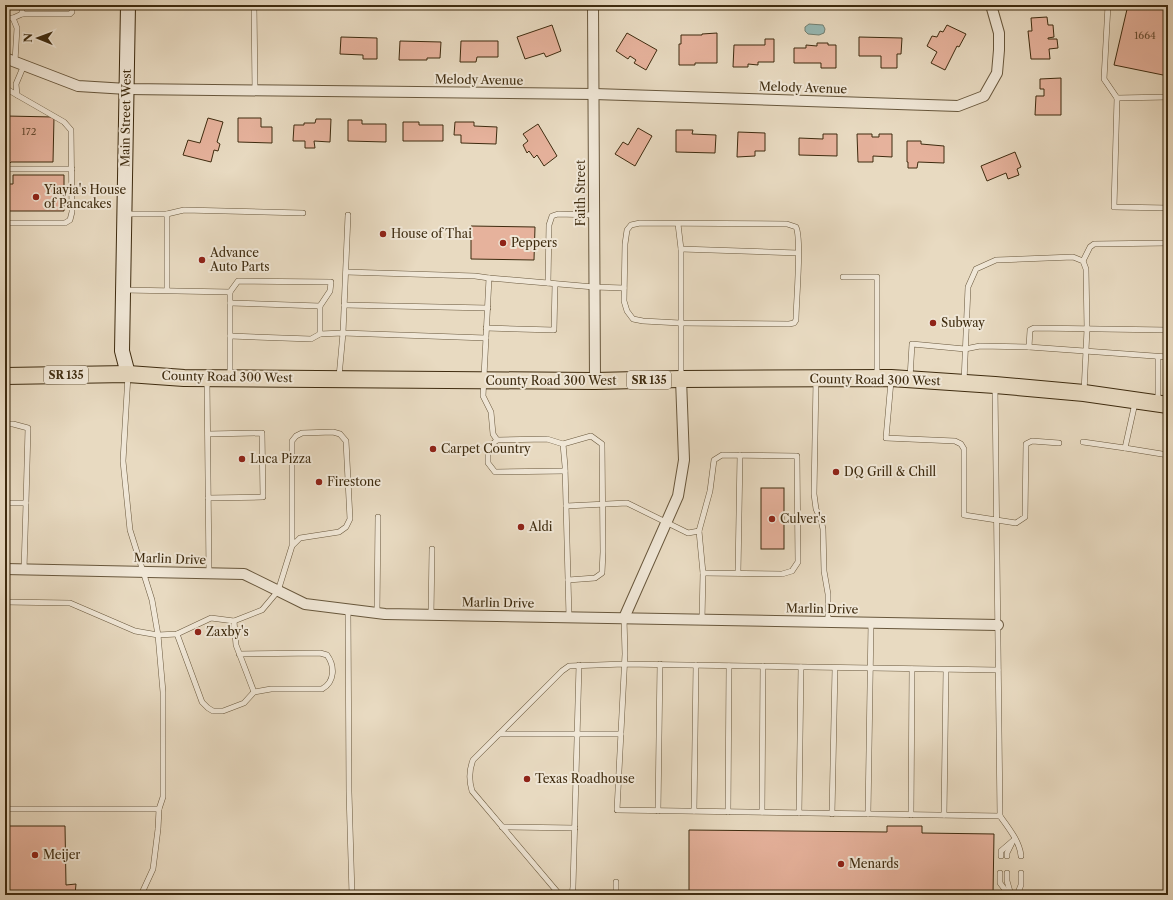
<svg xmlns="http://www.w3.org/2000/svg" width="1173" height="900" viewBox="0 0 1173 900" font-family="'Libre Caslon Text',serif">
<rect width="100%" height="100%" fill="#e8dac1"/>
<filter id="stains"><feTurbulence type="fractalNoise" baseFrequency=".005" numOctaves="4"/><feColorMatrix values="0 0 0 0 .2 0 0 0 0 .09 0 0 0 0 .02 0 0 0 .5 -.17"/></filter>
<radialGradient id="worn" r=".72"><stop offset=".6" stop-color="#630" stop-opacity="0"/><stop offset="1" stop-color="#630" stop-opacity=".3"/></radialGradient>
<!-- water -->
<path fill="#97bab6" stroke="#738173" d="M809 24 823 25 825 29 824 33 819 35 808 34 805 31V27Z"/>
<!-- building -->
<g fill="#e6b29c" stroke="#3e2b0f">
<path d="M1128 5H1168V76L1114 65Z"/>
<path d="M1047 17 1048 25H1053L1054 37 1048 38V39H1057L1058 48 1049 49 1050 59H1031L1028 31H1032L1031 18Z"/>
<path d="M552 25 561 51 546 57 544 53 525 59 517 37Z"/>
<path d="M947 25 966 34 959 47 957 46 945 70 931 63 937 52 927 46 932 36 937 37 940 31 943 32Z"/>
<path d="M627 33 657 50 646 70 634 63 636 60 630 56 628 59 616 51Z"/>
<path d="M717 33V63H695V65H679V44H681V35H702V34Z"/>
<path d="M341 37 377 38V59H363V55L340 54Z"/>
<path d="M859 37 902 38 901 54H897V68H881V56H859Z"/>
<path d="M765 39H774V62H758V65L748 64V67H733L734 45H765Z"/>
<path d="M400 41 441 42 440 58H427V60H399Z"/>
<path d="M461 41H498V57H477L476 62H460Z"/>
<path d="M817 43H828V45H836V68H821V63H794V48H806V45L817 46Z"/>
<path d="M1061 78V115H1035L1036 96H1044V89H1040V79Z"/>
<path d="M5 97 6 116 54 117 53 162H11L10 163 5 158Z"/>
<path d="M208 118 223 122 217 142 220 144 218 151 214 150 211 162 183 155 188 140 200 143Z"/>
<path d="M238 118H261V127H272V143L238 142Z"/>
<path d="M316 119H331L330 142 314 141 315 148H305V141H293L294 125H304V123H315Z"/>
<path d="M348 120H362V124H386V142L348 141Z"/>
<path d="M403 122H419V125H443V141H403Z"/>
<path d="M455 122H474V126L497 127 496 144 461 143V135H454Z"/>
<path d="M538 124 557 156 544 166 537 155 534 158 529 151 527 153 523 145 528 141 523 134Z"/>
<path d="M638 128 652 136 635 166 615 154 623 142 628 145Z"/>
<path d="M676 130H693L692 134 716 135 715 153 676 152Z"/>
<path d="M738 132 765 133V151H755V156L737 157Z"/>
<path d="M823 134H837V156L799 155V138L823 139Z"/>
<path d="M857 134H872V137H879V134H892V157L873 156V162H858Z"/>
<path d="M907 141H921V144L944 146V163L918 162 917 168H908V162H907Z"/>
<path d="M1015 152 1021 167 1017 169 1019 175 1008 179 1006 173 987 181 981 166Z"/>
<path d="M13 175H64V211H8L7 184H13Z"/>
<path d="M471 226 535 227 534 260 471 259Z"/>
<rect x="761" y="488" width="23" height="61"/>
<path d="M5 826H65L66 885 76 884 75 895H5Z"/>
<path d="M887 826H922V833L994 834 993 895H689V830L887 832Z"/>
</g>
<g fill="none" stroke-linecap="round" stroke-linejoin="round">
<defs>
<g id="service">
<path d="M254 5 255 91"/>
<path d="M1108 5 1104 79 1117 98"/>
<path d="M22 14V5"/>
<path d="M5 18H13L17 28 15 61"/>
<path d="M13 18 22 14H70L72 12V5"/>
<path d="M5 88 17 95"/>
<path d="M1168 97 1117 98 1114 207 1168 208"/>
<path d="M5 169H72"/>
<path d="M126 214H167V290"/>
<path d="M167 214 184 210 303 213"/>
<path d="M348 215 343 333 486 338"/>
<path d="M5 223H65L70 220 72 212 71 130 64 122 17 95 16 84 24 65"/>
<path d="M640 223 787 224 796 227C802 239 796 302 796 320L794 323 789 324 680 323 643 321 633 319 627 311 624 301 625 244 627 230 631 225Z"/>
<path d="M678 224 681 249V376"/>
<path d="M681 249 798 253"/>
<path d="M1083 261 1090 247 1094 244 1168 243"/>
<path d="M346 272 475 276 489 278"/>
<path d="M843 277H877V377"/>
<path d="M548 283 549 225 552 216 558 214 594 215"/>
<path d="M124 290 230 292V377"/>
<path d="M230 292 238 281 331 282 330 291 320 306V334"/>
<path d="M230 303 320 306"/>
<path d="M344 305 488 308"/>
<path d="M486 328 554 330 555 284"/>
<path d="M230 336 311 339 320 334 343 333 339 377"/>
<path d="M1029 347 1030 330 1034 328 1168 330"/>
<path d="M1158 357V401"/>
<path d="M910 378 912 344 965 349 980 346 1029 347 1168 357"/>
<path d="M816 380 814 494 816 509 821 520 823 529 824 571 828 594V622"/>
<path d="M207 381 209 573"/>
<path d="M891 381 886 438 955 441 961 444 964 449V515L1016 523 1025 517 1026 444 1032 441 1059 443"/>
<path d="M964 382 968 287 976 269 996 260 1073 257 1083 261 1086 269 1087 329 1084 392"/>
<path d="M1135 403 1125 448 1168 455"/>
<path d="M5 424H13L28 428 26 503"/>
<path d="M208 434 262 433 263 497 208 498"/>
<path d="M497 440 488 448V463L495 472 565 471"/>
<path d="M1083 442 1125 448"/>
<path d="M563 444 591 436 602 444 603 552 602 573 595 578 568 580"/>
<path d="M5 503H26L24 570"/>
<path d="M566 506 627 503 688 533 699 531 710 491 714 460 722 455 797 456 798 562 792 571 782 574 703 573"/>
<path d="M699 531 703 573 702 620"/>
<path d="M738 573 740 455"/>
<path d="M5 602 70 603 135 631 158 635 177 634 211 618 234 621 262 610 278 591 292 546 300 538 339 532 346 527 350 519 346 441 340 434 333 432 302 433 296 436 292 441V546"/>
<path d="M348 610 349 792 352 895"/>
<path d="M377 613 378 517"/>
<path d="M431 615 432 549"/>
<path d="M569 617 565 466 563 444 547 439 497 440 493 434 491 412 483 396 489 278 594 287 624 288"/>
<path d="M624 618 625 654 617 810 1000 816 995 387"/>
<path d="M234 621 236 645 254 692 271 689H322C335 682 335 666 327 655L320 653 239 654"/>
<path d="M177 634 202 702 208 708 213 711H223L244 703 254 692"/>
<path d="M499 734H621"/>
<path d="M5 809H159L163 797V692L158 635 152 600 130 530 123 461 128 375"/>
<path d="M658 811 660 664"/>
<path d="M694 811 696 665"/>
<path d="M728 812 729 666"/>
<path d="M762 812 763 666"/>
<path d="M799 813 801 667"/>
<path d="M832 814 835 668"/>
<path d="M868 814 871 623"/>
<path d="M911 815 912 669"/>
<path d="M944 815 946 670"/>
<path d="M1000 816C1008 827 1020 842 1021 856"/>
<path d="M502 827 575 828"/>
<path d="M1001 856V851L1015 839"/>
<path d="M1007 856V853L1012 843"/>
<path d="M1000 873V883L1009 895"/>
<path d="M1007 873V881L1011 895"/>
<path d="M616 882V895"/>
<path d="M141 895 153 869 158 829 159 809"/>
<path d="M560 895 472 791C469 781 469 770 473 760L562 671 569 666 624 664 998 670"/>
<path d="M572 895 573 887 579 665"/>
<path d="M1017 895 1021 885V873"/>
</g>
<g id="minor">
<path d="M593 5 595 381"/>
<path d="M5 58 78 86 127 89 594 94 958 106 984 96 997 73 999 50V33L991 5"/>
<path d="M5 569 244 574 305 604 385 614 998 625"/>
<path d="M624 618 678 496 684 460 681 379"/>
</g>
<path id="secondary" d="M128 374 122 351 128 5"/>
<path id="primary" d="M5 376 128 374 184 378 595 381 681 379 891 378 995 385 1084 393 1168 405"/>
</defs>
<!-- service casing -->
<use href="#service" stroke="#68573c" stroke-width="6"/>
<!-- minor casing -->
<use href="#minor" stroke="#68573c" stroke-width="12"/>
<!-- secondary casing -->
<use href="#secondary" stroke="#3e2b0f" stroke-width="16"/>
<!-- primary casing -->
<use href="#primary" stroke="#3e2b0f" stroke-width="18"/>
<!-- service -->
<use href="#service" stroke="#f0e7d7" stroke-width="5"/>
<!-- minor -->
<use href="#minor" stroke="#f0e7d7" stroke-width="10"/>
<!-- secondary -->
<use href="#secondary" stroke="#f0e7d7" stroke-width="14"/>
<!-- primary -->
<use href="#primary" stroke="#e8dac1" stroke-width="16"/>
</g>
<!-- markers -->
<g fill="#8f2418" stroke="#f0e7d7" stroke-width="1.5">
<circle cx="36" cy="197" r="4"/>
<circle cx="383" cy="234" r="4"/>
<circle cx="503" cy="243" r="4"/>
<circle cx="202" cy="260" r="4"/>
<circle cx="933" cy="323" r="4"/>
<circle cx="433" cy="449" r="4"/>
<circle cx="242" cy="459" r="4"/>
<circle cx="836" cy="472" r="4"/>
<circle cx="319" cy="482" r="4"/>
<circle cx="772" cy="519" r="4"/>
<circle cx="521" cy="527" r="4"/>
<circle cx="198" cy="632" r="4"/>
<circle cx="527" cy="779" r="4"/>
<circle cx="35" cy="855" r="4"/>
<circle cx="841" cy="864" r="4"/>
</g>
<g text-anchor="middle" stroke-width="4" stroke-linejoin="round" paint-order="stroke">
<!-- number labels -->
<g font-size="10" fill="#684d32">
<text x="1145" y="39">1664</text>
<text x="29" y="135">172</text>
</g>
<!-- shield labels -->
<g fill="#f0e7d7" stroke="#73634b" stroke-width="1">
<rect x="44" y="366" width="44" height="18" rx="3"/>
<rect x="627" y="371" width="44" height="18" rx="3"/>
</g>
<g font-size="11" font-weight="bold" fill="#3e2b0f">
<text x="66" y="379">SR 135</text>
<text x="649" y="384">SR 135</text>
</g>
<!-- street labels -->
<g font-size="12" fill="#3e2b0f" stroke="#f0e7d7">
<text transform="translate(479 80) rotate(1)" y="4">Melody Avenue</text>
<text transform="translate(803 88) rotate(2)" y="4">Melody Avenue</text>
<text transform="translate(126 118) rotate(-89)" y="4">Main Street West</text>
<text transform="translate(581 193) rotate(-90)" y="4">Faith Street</text>
<text transform="translate(227 377) rotate(1)" y="4">County Road 300 West</text>
<text transform="translate(875 380) rotate(1)" y="4">County Road 300 West</text>
<text x="551" y="385">County Road 300 West</text>
<text transform="translate(170 559) rotate(2)" y="4">Marlin Drive</text>
<text transform="translate(498 603) rotate(1)" y="4">Marlin Drive</text>
<text transform="translate(822 609) rotate(1)" y="4">Marlin Drive</text>
</g>
<!-- poi labels -->
<g font-size="12" fill="#3e2b0f" stroke="#f0e7d7" text-anchor="start">
<text x="44" y="194">Yiayia's House<tspan x="44" dy="14">of Pancakes</tspan></text>
<text x="391" y="238">House of Thai</text>
<text x="511" y="247">Peppers</text>
<text x="210" y="257">Advance<tspan x="210" dy="14">Auto Parts</tspan></text>
<text x="941" y="327">Subway</text>
<text x="441" y="453">Carpet Country</text>
<text x="250" y="463">Luca Pizza</text>
<text x="844" y="476">DQ Grill &amp; Chill</text>
<text x="327" y="486">Firestone</text>
<text x="780" y="523">Culver's</text>
<text x="529" y="531">Aldi</text>
<text x="206" y="636">Zaxby's</text>
<text x="535" y="783">Texas Roadhouse</text>
<text x="43" y="859">Meijer</text>
<text x="849" y="868">Menards</text>
</g>
</g>
<!-- margin -->
<rect width="1173" height="900" fill="none" stroke="#e8dac1" stroke-width="20"/>
<rect x="6" y="6" width="1161" height="888" fill="none" stroke="#3e2b0f" stroke-width="2"/>
<rect x="10" y="10" width="1153" height="880" fill="none" stroke="#3e2b0f"/>
<!-- north arrow -->
<g transform="translate(38 38) rotate(271)" stroke="#f0e7d7" stroke-width="3" paint-order="stroke">
<path d="M0-3L7 15L0 10L-7 15Z" fill="#3e2b0f"/>
<text y="-6" font-size="11" font-weight="bold" text-anchor="middle" fill="#3e2b0f">N</text>
</g>
<rect width="100%" height="100%" filter="url(#stains)"/>
<rect width="100%" height="100%" fill="url(#worn)"/>
</svg>
